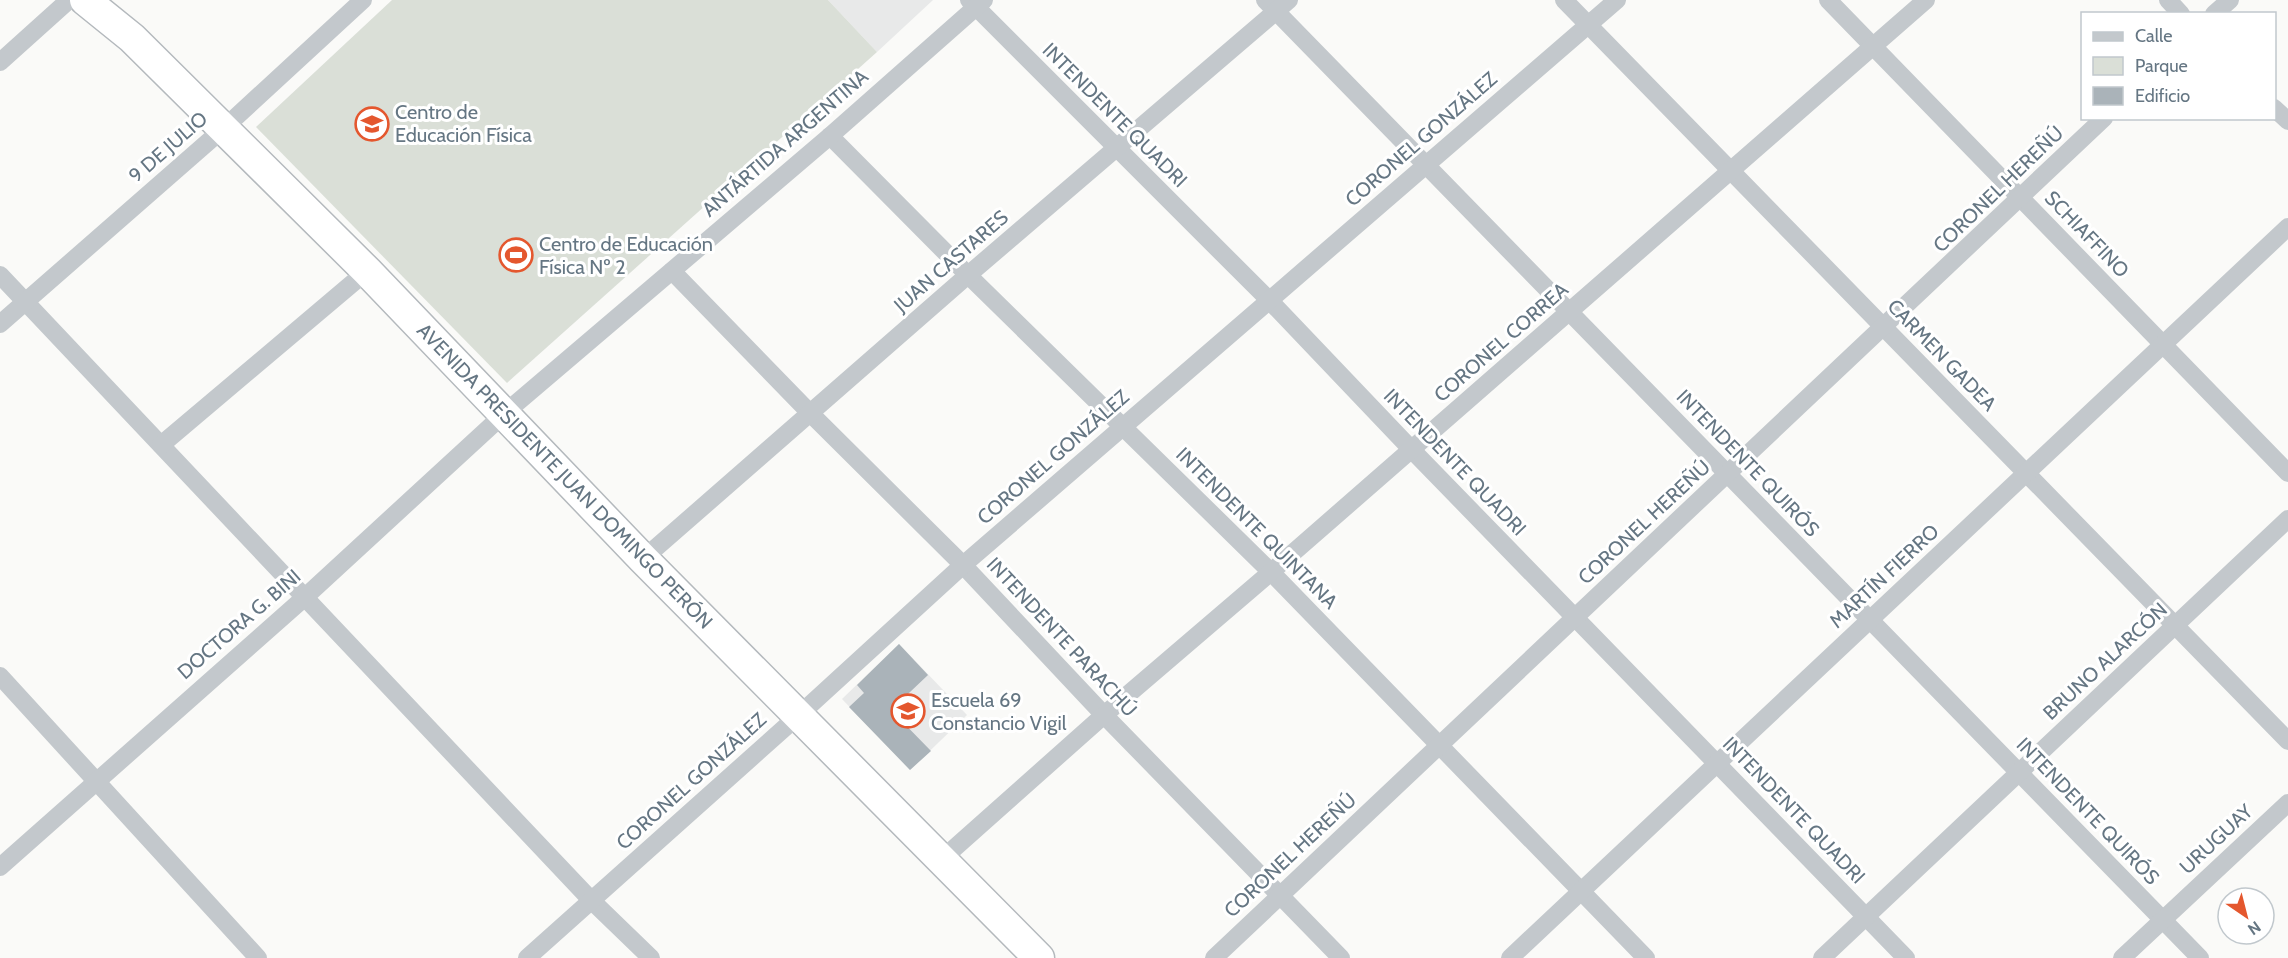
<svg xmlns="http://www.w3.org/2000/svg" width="2288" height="958" viewBox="0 0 2288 958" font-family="Cabin,sans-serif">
<rect width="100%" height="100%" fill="#fafaf8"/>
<!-- built -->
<g fill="#e8e9e9">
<path d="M828 0H933L877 52Z"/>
<path d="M899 644 967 715 910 770 842 699Z"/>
</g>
<!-- park -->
<path fill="#dadfd7" d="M392 0H828L877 52 507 383 256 127Z"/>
<!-- building -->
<path fill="#aab3b9" d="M899 644 928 675 891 710 931 751 910 770 849 707 864 693 857 685Z"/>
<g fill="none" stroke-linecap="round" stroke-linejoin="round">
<defs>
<path id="trunk" d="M85 0 132 38 367 271 643 559 1039 958"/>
</defs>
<!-- trunk casing -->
<use href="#trunk" stroke="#b4b9bd" stroke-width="33"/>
<!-- minor -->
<g stroke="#c3c8cc" stroke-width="18">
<path d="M969 0 1269 300 1411 449 1906 958"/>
<path d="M1265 0 2200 958"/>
<path d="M1564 0 2288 741"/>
<path d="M1828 0 2288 473"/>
<path d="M2168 0 2181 14"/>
<path d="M2214 14 2230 0"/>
<path d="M0 62 69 0"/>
<path d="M2274 108 2288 121"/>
<path d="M830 136 968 275 1271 572 1646 958"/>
<path d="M672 271 811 414 963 565 1104 715 1341 958"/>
<path d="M0 275 591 900 651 958"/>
<path d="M0 324 224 128 363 0"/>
<path d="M161 445 367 271"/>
<path d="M643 559 968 275 1289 0"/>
<path d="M0 676 258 958"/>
<path d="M941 860 1104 715 1271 572 1926 0"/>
<path d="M0 867 304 598 505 413 830 136 984 0"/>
<path d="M527 958 799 715 963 565 1617 0"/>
<path d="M1214 958 2104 118"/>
<path d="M1510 958 2288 227"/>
<path d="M1822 958 2288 519"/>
<path d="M2122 958 2288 803"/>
</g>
<!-- trunk -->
<use href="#trunk" stroke="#fff" stroke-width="30"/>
</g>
<!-- icons -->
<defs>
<symbol id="school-ring" viewBox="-11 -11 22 22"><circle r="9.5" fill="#fff" stroke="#e4572e" stroke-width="1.5"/><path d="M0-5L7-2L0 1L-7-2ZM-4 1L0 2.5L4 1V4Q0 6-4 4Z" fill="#e4572e"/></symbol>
<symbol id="stadium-ring" viewBox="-11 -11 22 22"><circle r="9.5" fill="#fff" stroke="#e4572e" stroke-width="1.5"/><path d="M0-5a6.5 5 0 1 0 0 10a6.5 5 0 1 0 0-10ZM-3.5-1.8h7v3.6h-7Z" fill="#e4572e"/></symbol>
</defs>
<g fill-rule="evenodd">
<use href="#school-ring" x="353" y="105" width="38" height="38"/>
<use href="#stadium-ring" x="497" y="236" width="38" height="38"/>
<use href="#school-ring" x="889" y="692" width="38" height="38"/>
</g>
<g text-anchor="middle" stroke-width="6" stroke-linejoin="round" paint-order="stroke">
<!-- poi labels -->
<g font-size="20" fill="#657683" stroke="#fff" text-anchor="start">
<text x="395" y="119">Centro de<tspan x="395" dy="23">Educación Física</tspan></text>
<text x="539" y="251">Centro de Educación<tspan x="539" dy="23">Física Nº 2</tspan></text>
<text x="931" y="707">Escuela 69<tspan x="931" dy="23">Constancio Vigil</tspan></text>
</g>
<!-- street labels -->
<g font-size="20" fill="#657683" stroke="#fff">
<text transform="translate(1115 115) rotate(45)" y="7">INTENDENTE QUADRI</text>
<text transform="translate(1421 139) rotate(-41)" y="7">CORONEL GONZÁLEZ</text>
<text transform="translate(785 143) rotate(-41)" y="7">ANTÁRTIDA ARGENTINA</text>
<text transform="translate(168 147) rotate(-41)" y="7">9 DE JULIO</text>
<text transform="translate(1998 189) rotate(-44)" y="7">CORONEL HEREÑÚ</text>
<text transform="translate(2087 234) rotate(46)" y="7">SCHIAFFINO</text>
<text transform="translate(951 261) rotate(-41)" y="7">JUAN CASTARES</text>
<text transform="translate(1501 342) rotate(-41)" y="7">CORONEL CORREA</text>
<text transform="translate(1942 355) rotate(46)" y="7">CARMEN GADEA</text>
<text transform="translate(1053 457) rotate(-41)" y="7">CORONEL GONZÁLEZ</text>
<text transform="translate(1455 462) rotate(46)" y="7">INTENDENTE QUADRI</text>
<text transform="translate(1748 463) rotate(46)" y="7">INTENDENTE QUIRÓS</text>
<text transform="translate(565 476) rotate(46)" y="7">AVENIDA PRESIDENTE JUAN DOMINGO PERÓN</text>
<text transform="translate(1644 522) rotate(-43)" y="7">CORONEL HEREÑÚ</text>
<text transform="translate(1257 528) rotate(45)" y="7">INTENDENTE QUINTANA</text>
<text transform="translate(1884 576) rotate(-43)" y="7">MARTÍN FIERRO</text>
<text transform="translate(239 624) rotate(-41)" y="7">DOCTORA G. BINI</text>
<text transform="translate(1062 637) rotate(47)" y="7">INTENDENTE PARACHÚ</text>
<text transform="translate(2105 661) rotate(-43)" y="7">BRUNO ALARCÓN</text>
<text transform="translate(691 781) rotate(-42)" y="7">CORONEL GONZÁLEZ</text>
<text transform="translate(1794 810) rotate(46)" y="7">INTENDENTE QUADRI</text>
<text transform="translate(2088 811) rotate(46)" y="7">INTENDENTE QUIRÓS</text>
<text transform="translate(2216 839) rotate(-43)" y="7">URUGUAY</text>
<text transform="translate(1290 855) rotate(-43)" y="7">CORONEL HEREÑÚ</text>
</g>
</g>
<!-- legend -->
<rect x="2081" y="12" width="195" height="108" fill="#ffffff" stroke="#c1c8cd" stroke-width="1.5"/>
<rect x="2093" y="32" width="30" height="9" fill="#c3c8cc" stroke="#c1c8cd" stroke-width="1.5"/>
<text x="2135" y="42" font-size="18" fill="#657683">Calle</text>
<rect x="2093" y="57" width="30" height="18" fill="#dadfd7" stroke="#c1c8cd" stroke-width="1.5"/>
<text x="2135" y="72" font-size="18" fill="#657683">Parque</text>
<rect x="2093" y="87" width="30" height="18" fill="#aab3b9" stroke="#c1c8cd" stroke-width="1.5"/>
<text x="2135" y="102" font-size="18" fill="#657683">Edificio</text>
<!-- north arrow -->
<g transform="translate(2246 916) rotate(145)"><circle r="28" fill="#ffffff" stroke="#c1c8cd" stroke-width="1.5"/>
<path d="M0-4.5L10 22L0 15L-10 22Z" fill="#e4572e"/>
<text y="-9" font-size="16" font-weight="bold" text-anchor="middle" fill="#657683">N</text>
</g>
</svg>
